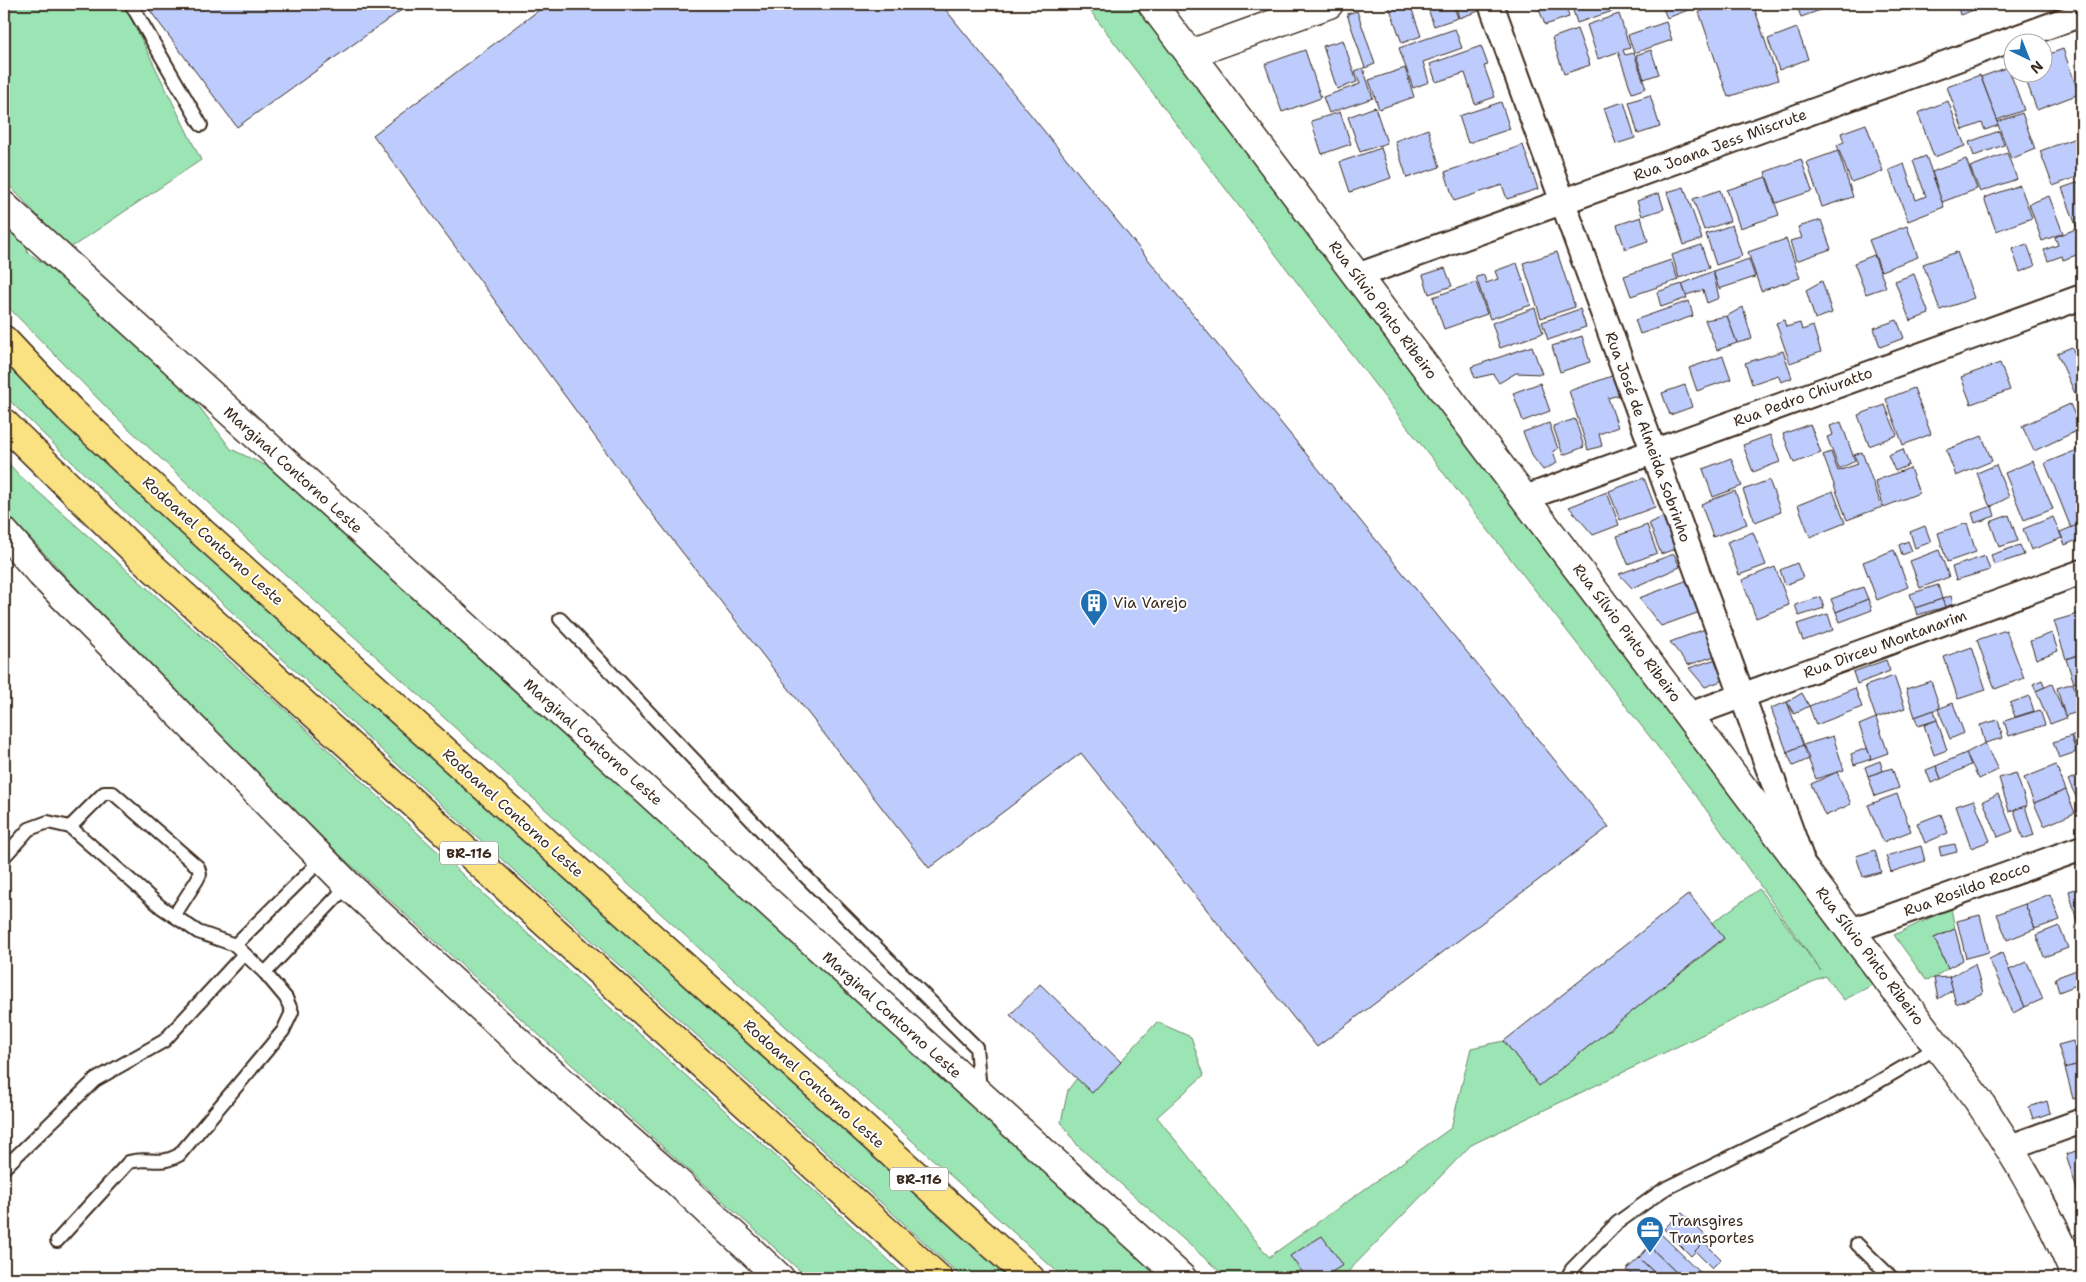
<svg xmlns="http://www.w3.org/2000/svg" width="2086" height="1282" viewBox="0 0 2086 1282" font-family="'Shantell Sans',sans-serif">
<rect width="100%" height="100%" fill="#fff"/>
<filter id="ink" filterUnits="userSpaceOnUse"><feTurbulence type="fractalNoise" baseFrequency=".02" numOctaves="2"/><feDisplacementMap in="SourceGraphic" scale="10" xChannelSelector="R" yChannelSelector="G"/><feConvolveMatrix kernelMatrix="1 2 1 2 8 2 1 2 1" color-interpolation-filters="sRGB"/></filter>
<g filter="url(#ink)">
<!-- green -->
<g fill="#9be4b3" stroke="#6b8768">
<path d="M4 4H124L201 160 69 249 4 180Z"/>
<path d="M1085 4H1143L1878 982 1844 1000 1825 976 1471 1145 1342 1278H1227L1078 1146 1061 1122 1068 1090 1077 1078 1092 1092 1157 1022 1191 1037 1204 1075 1157 1117 1269 1257 1451 1128 1471 1048 1504 1041 1539 1085 1724 939 1712 923 1759 889 1821 971 1697 797 1398 415Z"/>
<path d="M4 217 29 240 27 252 59 274 130 334 152 360 192 397 231 449 279 472 1170 1278H1064L265 556 112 413 4 303Z"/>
<path d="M4 354 601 910 1009 1278H963C727 1060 486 848 251 630 168 552 84 476 4 395Z"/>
<path d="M4 458 18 474 284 709 478 889 809 1186 908 1278H808L343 858 108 622 4 510Z"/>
<path d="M1951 908 1955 929 1934 938 1948 968 1934 978 1926 980 1894 935Z"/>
</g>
<!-- building -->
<g fill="#bdccfc" stroke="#3b2a1e">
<path d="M145 4H410L237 127Z"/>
<path d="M547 4H941L1609 827 1317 1047 1081 753 929 868 643 502 373 135Z"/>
<path d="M1395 4H1410L1421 36 1402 43 1389 6Z"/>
<path d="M1434 4H1453L1458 18 1434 26 1427 6Z"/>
<path d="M1455 4H1477L1479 11 1459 18Z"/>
<path d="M1537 4H1565L1569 17 1545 25Z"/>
<path d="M1571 4H1614L1616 10 1577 23Z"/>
<path d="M1661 4H1690L1691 9 1667 18Z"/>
<path d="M1724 4H1753L1778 80 1728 97 1699 12Z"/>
<path d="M1796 4H1837L1801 17Z"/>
<path d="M1957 4H1990L1960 15Z"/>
<path d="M1357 11 1375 64 1365 68 1347 14Z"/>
<path d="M1619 14 1630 48 1623 50 1625 55 1634 53 1646 88 1632 93 1618 52 1598 59 1587 25Z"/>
<path d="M1666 22 1672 40 1634 53 1628 35Z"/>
<path d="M1797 28 1808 59 1779 70 1768 39Z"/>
<path d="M1455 29 1462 48 1423 62 1429 82 1413 88 1399 48Z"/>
<path d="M1577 29 1590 65 1564 74 1552 38Z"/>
<path d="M1343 40 1357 82 1337 89 1323 46Z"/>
<path d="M1481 46 1488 65 1484 66 1495 97 1475 104 1465 73 1436 82 1430 64Z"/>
<path d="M2063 49 2079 94 2037 110 2023 72H2044V56Z"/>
<path d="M1305 50 1321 98 1282 112 1265 64Z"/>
<path d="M1651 50 1659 74 1644 79 1636 55Z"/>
<path d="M2008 67 2024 110 1997 120 1981 77Z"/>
<path d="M1363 68 1373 98 1329 113 1323 97 1360 84 1355 71Z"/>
<path d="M1405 68 1414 97 1379 109 1369 80Z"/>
<path d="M1980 75 1999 125 1985 130 1982 123 1963 130 1947 87Z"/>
<path d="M1650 95 1660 127 1638 134 1629 102Z"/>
<path d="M1948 101 1965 146 1934 157 1918 113Z"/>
<path d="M1501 102 1510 129 1468 143 1459 116Z"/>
<path d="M1624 102 1635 138 1616 144 1604 108Z"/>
<path d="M1375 107 1387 143 1360 152 1348 117Z"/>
<path d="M1340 112 1351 144 1322 154 1311 121Z"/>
<path d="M2022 113 2035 149 2011 159 1997 122Z"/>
<path d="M1866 124 1883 171 1851 182 1837 145 1844 142 1841 133Z"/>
<path d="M1428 129 1440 167 1407 178 1395 141Z"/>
<path d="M1999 131 2004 145 1974 156 1969 142Z"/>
<path d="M2081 136 2082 175 2053 186 2040 151Z"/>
<path d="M1523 145 1538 189 1507 199 1502 185 1454 201 1445 172Z"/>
<path d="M1381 148 1391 178 1350 192 1340 162Z"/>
<path d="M1838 151 1853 197 1822 207 1807 162Z"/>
<path d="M2007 153 2017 179 1980 192 1970 167Z"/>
<path d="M1926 156 1944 207 1908 221 1889 170 1904 164 1916 200 1926 196 1913 161Z"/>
<path d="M1801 159 1812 191 1776 203 1765 172Z"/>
<path d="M1966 159 1977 189 1942 202 1932 172Z"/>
<path d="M1766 177 1779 215 1740 228 1727 190Z"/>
<path d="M2082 181V226L2077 228 2062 188Z"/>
<path d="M2020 185 2032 218 1996 231 1984 198Z"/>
<path d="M1684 187 1702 239 1684 245 1667 192Z"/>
<path d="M1720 190 1730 221 1704 230 1693 199Z"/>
<path d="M1659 193 1664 209 1642 216 1637 201Z"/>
<path d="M2049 196 2063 233 2042 241 2029 204Z"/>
<path d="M1641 217 1648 241 1625 249 1617 225Z"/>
<path d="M1821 220 1831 249 1796 261 1790 241 1802 238 1798 227Z"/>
<path d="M1732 225 1742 256 1716 265 1706 234Z"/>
<path d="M1907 226 1918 257 1881 271 1869 240Z"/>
<path d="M2076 229 2082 253 2063 260 2062 256 2048 261 2044 250 2058 245 2055 237Z"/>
<path d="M1786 239 1800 278 1761 291 1748 252Z"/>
<path d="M2027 244 2035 266 2020 272 2012 249Z"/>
<path d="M1701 245 1709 268 1679 278 1672 255Z"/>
<path d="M1557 252 1575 307 1541 318 1523 263Z"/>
<path d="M1957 252 1974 298 1940 310 1923 264Z"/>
<path d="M1874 255 1886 287 1866 294 1854 263Z"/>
<path d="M1749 259 1755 277 1719 289 1713 271Z"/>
<path d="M1671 260 1678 280 1631 296 1624 276Z"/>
<path d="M1517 263 1531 305 1490 319 1476 277 1484 275 1486 283 1498 279 1495 271Z"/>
<path d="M1445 268 1452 286 1429 294 1423 275Z"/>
<path d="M1713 271 1719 298 1707 303 1703 290 1686 295 1682 284Z"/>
<path d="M1914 274 1929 314 1910 321 1895 281Z"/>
<path d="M1822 281 1832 313 1815 319 1806 290Z"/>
<path d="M1476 282 1487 314 1444 329 1433 297Z"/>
<path d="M1682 284 1687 298 1661 307 1657 292Z"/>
<path d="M1689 301 1693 316 1640 334 1635 320Z"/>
<path d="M1743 307 1752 339 1737 343 1727 316Z"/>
<path d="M1535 308 1543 333 1500 348 1492 323Z"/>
<path d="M1580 309 1586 327 1548 340 1542 322Z"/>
<path d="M1727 316 1737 343 1717 350 1705 320Z"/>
<path d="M1784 320 1786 327 1800 323 1802 330 1813 326 1821 352 1790 363 1776 323Z"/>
<path d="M1897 320 1904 338 1880 347 1874 328Z"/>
<path d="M1582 336 1590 362 1560 372 1552 346Z"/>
<path d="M1532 346 1542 374 1516 373 1499 383 1493 374 1475 378 1471 367Z"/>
<path d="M2072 347 2082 371V396L2077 398 2057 353Z"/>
<path d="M1783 351 1792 378 1781 382 1778 375 1752 384 1745 363Z"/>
<path d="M1723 356 1731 379 1697 391 1689 368Z"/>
<path d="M2000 363 2010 390 1971 404 1961 377Z"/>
<path d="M1612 376 1619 395 1608 398 1618 427 1599 434 1602 446 1588 450 1569 391Z"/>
<path d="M1540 383 1550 411 1523 421 1513 393Z"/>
<path d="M1685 385 1692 407 1670 415 1662 393Z"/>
<path d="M1914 388 1931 434 1903 445 1886 399Z"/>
<path d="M2070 404 2081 429 2034 451 2022 426Z"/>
<path d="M1885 405 1897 435 1869 446 1858 415Z"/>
<path d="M1575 419 1584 447 1563 455 1553 426Z"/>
<path d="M1841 422 1855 461 1839 469 1827 437 1833 435 1830 426Z"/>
<path d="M1549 423 1558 449 1553 451 1557 463 1543 470 1533 457 1523 432Z"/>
<path d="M1810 424 1821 453 1794 463 1783 434Z"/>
<path d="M1770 435 1780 462 1753 472 1743 445Z"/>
<path d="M1982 436 1992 461 1956 476 1946 450Z"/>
<path d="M2082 448V524L2071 528 2045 463Z"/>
<path d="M1903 449 1909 465 1895 471 1888 455Z"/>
<path d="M1831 452 1838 471 1858 464 1854 455 1862 452 1882 507 1847 520 1823 455Z"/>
<path d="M1731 458 1742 486 1713 497 1703 469Z"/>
<path d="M2033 461 2053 509 2024 520 2005 473Z"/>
<path d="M1996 465 2009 497 1992 506 1989 505 1977 473Z"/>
<path d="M1910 468 1919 493 1884 507 1875 481Z"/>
<path d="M1644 478 1655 507 1620 520 1609 491Z"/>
<path d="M1769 480 1781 512 1755 522 1743 490Z"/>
<path d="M1735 491 1747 524 1713 537 1701 504Z"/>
<path d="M1833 491 1845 523 1810 537 1798 505Z"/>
<path d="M1607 492 1619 525 1593 535 1569 507Z"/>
<path d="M1992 506 1995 516 1975 523 1972 513Z"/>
<path d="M2009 515 2018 541 1999 547 1990 522Z"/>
<path d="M1663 517 1675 549 1661 554 1649 523Z"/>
<path d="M2053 517 2062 538 2031 550 2023 529Z"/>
<path d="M1967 523 1976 552 1947 562 1938 533Z"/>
<path d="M2082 523V538L2065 545 2060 532Z"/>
<path d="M1647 525 1657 553 1628 564 1617 536Z"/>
<path d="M1925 526 1931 542 1915 548 1910 532Z"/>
<path d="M1753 532 1766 565 1739 575 1727 542Z"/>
<path d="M1908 541 1912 551 1902 555 1899 545Z"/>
<path d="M2020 545 2024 555 1994 565 1991 555Z"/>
<path d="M1894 550 1908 587 1877 600 1863 562Z"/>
<path d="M1939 550 1949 577 1920 588 1910 561Z"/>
<path d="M1674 554 1680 567 1632 588 1619 574Z"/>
<path d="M1985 556 1990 570 1956 580 1952 567Z"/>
<path d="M1797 563 1803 578 1785 585 1780 570Z"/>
<path d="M1775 567 1789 605 1756 618 1742 580Z"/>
<path d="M1688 580 1700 612 1661 626 1639 598Z"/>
<path d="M1938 585 1942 599 1915 608 1910 594Z"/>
<path d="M1863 587 1868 599 1836 612 1831 599Z"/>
<path d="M1951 596 1953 604 1945 607 1942 599Z"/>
<path d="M1821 597 1824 608 1799 616 1795 605Z"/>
<path d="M1868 599 1872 610 1840 622 1836 612Z"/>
<path d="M1942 599 1945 607 1917 615 1915 608Z"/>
<path d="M2081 613 2082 653 2066 659 2054 621Z"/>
<path d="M1828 614 1833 630 1803 641 1797 624Z"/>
<path d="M1705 629 1715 656 1688 665 1670 642Z"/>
<path d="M2006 630 2024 678 1995 689 1977 640Z"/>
<path d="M2052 633 2058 651 2036 659 2030 641Z"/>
<path d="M1972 647 1986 690 1958 699 1944 657Z"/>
<path d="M2081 654 2082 680 2074 683 2066 659Z"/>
<path d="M1716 659 1724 680 1705 687 1689 668Z"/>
<path d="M1886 660 1890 671 1857 684 1853 672Z"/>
<path d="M1894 676 1905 708 1876 718 1865 686Z"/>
<path d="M2042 680 2045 687 2036 691 2033 684Z"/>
<path d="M1931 681 1940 708 1915 717 1906 689Z"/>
<path d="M2073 683 2081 711 2065 716 2057 688Z"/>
<path d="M2052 684 2066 718 2050 724 2036 691Z"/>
<path d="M1855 688 1862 707 1816 725 1809 706Z"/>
<path d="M1802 693 1809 706 1794 714 1787 702Z"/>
<path d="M2029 696 2034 711 2015 717 2010 703Z"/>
<path d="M1787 702 1803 745 1787 752 1771 708Z"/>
<path d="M1953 703 1964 733 1950 739 1938 709Z"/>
<path d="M1934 710 1937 720 1918 726 1915 717Z"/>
<path d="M2040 710 2045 725 2009 736 2004 721Z"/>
<path d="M1876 718 1888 753 1871 759 1859 725Z"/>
<path d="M1937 720 1947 750 1934 755 1924 725Z"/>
<path d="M1998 720 2003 738 1985 743 1980 725Z"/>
<path d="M2082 731V749L2078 751 2071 736Z"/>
<path d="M1833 736 1844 770 1816 779 1803 745Z"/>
<path d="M2071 736 2076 752 2059 758 2053 742Z"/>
<path d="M1985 743 1998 770 1979 779 1966 753Z"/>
<path d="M1803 745 1809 759 1793 766 1787 752Z"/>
<path d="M1867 748 1871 759 1854 765 1851 754Z"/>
<path d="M1966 753 1971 765 1941 779 1936 766Z"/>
<path d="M1880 761 1883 771 1868 776 1865 767Z"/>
<path d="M2056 765 2066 790 2034 803 2024 778Z"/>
<path d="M1936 766 1941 779 1931 783 1926 770Z"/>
<path d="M1892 768 1899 788 1875 796 1868 776Z"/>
<path d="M1837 772 1851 804 1825 816 1811 784Z"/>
<path d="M2016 773 2027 806 2009 811 1999 778Z"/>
<path d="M2079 775 2082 781V809L2068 780Z"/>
<path d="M2066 790 2075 813 2044 826 2034 803Z"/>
<path d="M1897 794 1911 831 1883 842 1868 805Z"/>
<path d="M1998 794 2013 831 1998 837 1983 801Z"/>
<path d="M1974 800 1990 841 1971 848 1956 806Z"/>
<path d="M2025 806 2034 835 2023 839 2014 810Z"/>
<path d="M1941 814 1948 833 1925 843 1917 823Z"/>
<path d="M1955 844 1957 852 1941 856 1939 847Z"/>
<path d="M1921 846 1925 861 1891 872 1886 856Z"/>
<path d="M1875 850 1881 872 1863 877 1856 856Z"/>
<path d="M2082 887V928L2079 929 2069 891Z"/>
<path d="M1689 894 1724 938 1539 1086 1504 1041Z"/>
<path d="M2050 894 2060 920 2035 929 2025 904Z"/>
<path d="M2025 904 2035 929 2007 940 1997 914Z"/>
<path d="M1980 915 1989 952 1966 958 1957 921Z"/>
<path d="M2059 926 2068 948 2044 957 2036 935Z"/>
<path d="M1955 929 1963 960 1948 968 1934 938Z"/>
<path d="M2002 953 2025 1007 2013 1013 1989 959Z"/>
<path d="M2027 962 2043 999 2025 1007 2009 970Z"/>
<path d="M1975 964 1983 993 1956 1004 1949 977Z"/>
<path d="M2082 968V983L2059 992 2055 978Z"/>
<path d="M1949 977 1953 990 1938 999 1934 978Z"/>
<path d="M1040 984 1121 1062 1092 1093 1010 1015Z"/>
<path d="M2073 1041 2079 1064 2065 1068 2058 1045Z"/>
<path d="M2079 1064 2082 1074V1097L2073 1099 2065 1068Z"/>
<path d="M2047 1101 2050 1113 2033 1119 2029 1107Z"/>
<path d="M2082 1149V1199L2080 1200 2066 1154Z"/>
<path d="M1681 1212 1708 1238 1691 1256 1664 1229Z"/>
<path d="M1661 1234 1702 1274 1698 1278H1682L1649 1246Z"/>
<path d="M1322 1236 1343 1265 1322 1278H1307L1290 1256Z"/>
<path d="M1704 1242 1721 1259 1712 1268 1695 1251Z"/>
<path d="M1649 1246 1682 1278H1660L1639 1258Z"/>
<path d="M1639 1258 1660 1278H1635L1626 1270Z"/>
</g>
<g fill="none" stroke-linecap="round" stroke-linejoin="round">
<defs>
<g id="lane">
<path d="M131 4 201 125"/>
<path d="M560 619 797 868 976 1047 980 1090"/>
<path d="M70 827 104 793H113L198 867 200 874 197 880 174 916"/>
<path d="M4 857 29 829 48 822 70 827 161 907 198 932 235 945 265 973 286 998 292 1012 283 1031 179 1155C157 1167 150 1156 129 1162L57 1241"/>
<path d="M235 945 322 859"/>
<path d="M265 973 348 885"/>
<path d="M4 1168 95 1080 164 1041 244 954"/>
<path d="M1857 1244 1892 1278"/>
<path d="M1567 1278 1572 1269 1617 1223 1663 1190 1849 1099 1938 1047"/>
</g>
<g id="street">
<path d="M1491 4 1801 858"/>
<path d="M1357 276 2082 14"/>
<path d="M1525 498 2082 297"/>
<path d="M1689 715 2082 572"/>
<path d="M1851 931 2082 848"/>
<path d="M2010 1147 2082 1121"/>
</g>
<g id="secondary">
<path d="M1152 4 1978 1100C2017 1157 2050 1214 2076 1278"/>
<path d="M2080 4 2082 9"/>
<path d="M1190 54 1329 4"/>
<path d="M4 206 1182 1278"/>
<path d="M4 532 41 574 348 885 551 1072 676 1181 780 1278"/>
</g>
<g id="highway">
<path d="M4 340 70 410 175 508 1030 1278"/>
<path d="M4 423 140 556 938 1278"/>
</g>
</defs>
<!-- lane casing -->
<use href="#lane" stroke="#3b2a1e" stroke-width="16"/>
<!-- street casing -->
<use href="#street" stroke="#3b2a1e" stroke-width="28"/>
<!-- secondary casing -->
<use href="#secondary" stroke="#3b2a1e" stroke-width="31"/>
<!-- highway casing -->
<use href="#highway" stroke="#3b2a1e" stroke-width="31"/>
<!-- lane -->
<use href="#lane" stroke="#fff" stroke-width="12"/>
<!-- street -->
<use href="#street" stroke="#fff" stroke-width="24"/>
<!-- secondary -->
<use href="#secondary" stroke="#fff" stroke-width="28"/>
<!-- highway -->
<use href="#highway" stroke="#fae181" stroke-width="28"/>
</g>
</g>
<!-- icons -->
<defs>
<symbol id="building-pin" viewBox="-11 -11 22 30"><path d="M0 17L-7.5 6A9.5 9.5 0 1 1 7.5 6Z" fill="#1f6fb2" stroke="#fff"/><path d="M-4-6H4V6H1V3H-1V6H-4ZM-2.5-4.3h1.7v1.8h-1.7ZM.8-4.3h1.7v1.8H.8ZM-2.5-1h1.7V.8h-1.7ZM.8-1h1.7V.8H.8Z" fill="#fff"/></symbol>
<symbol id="office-pin" viewBox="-11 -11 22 30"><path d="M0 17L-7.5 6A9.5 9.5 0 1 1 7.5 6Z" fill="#1f6fb2" stroke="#fff"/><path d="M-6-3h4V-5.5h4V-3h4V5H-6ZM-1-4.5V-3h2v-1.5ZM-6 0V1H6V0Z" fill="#fff"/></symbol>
</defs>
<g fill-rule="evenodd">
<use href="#building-pin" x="1078" y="587" width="32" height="43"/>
<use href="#office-pin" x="1634" y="1214" width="32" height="43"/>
</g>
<g text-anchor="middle" stroke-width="4" stroke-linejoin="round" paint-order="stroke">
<!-- shield labels -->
<g fill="#fff" stroke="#766a62" stroke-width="1">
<rect x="440" y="841.5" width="58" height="23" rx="4"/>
<rect x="890" y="1167.5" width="58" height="23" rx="4"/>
</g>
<g font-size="14" font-weight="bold" fill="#3b2a1e">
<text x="469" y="858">BR-116</text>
<text x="919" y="1184">BR-116</text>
</g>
<!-- street labels -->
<g font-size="15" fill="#3b2a1e" stroke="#fff">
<text transform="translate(1720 145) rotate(-20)" y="5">Rua Joana Jess Miscrute</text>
<text transform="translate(1383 310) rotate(53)" y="5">Rua Sílvio Pinto Ribeiro</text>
<text transform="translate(1803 397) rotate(-20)" y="5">Rua Pedro Chiuratto</text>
<text transform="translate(1648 437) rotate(70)" y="5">Rua José de Almeida Sobrinho</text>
<text transform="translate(293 470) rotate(42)" y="5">Marginal Contorno Leste</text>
<text transform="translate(213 541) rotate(42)" y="5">Rodoanel Contorno Leste</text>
<text transform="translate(1627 633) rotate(53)" y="5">Rua Sílvio Pinto Ribeiro</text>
<text transform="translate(1885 644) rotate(-20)" y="5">Rua Dirceu Montanarim</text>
<text transform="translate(593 742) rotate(42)" y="5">Marginal Contorno Leste</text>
<text transform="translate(513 813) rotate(42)" y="5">Rodoanel Contorno Leste</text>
<text transform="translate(1967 889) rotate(-20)" y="5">Rua Rosildo Rocco</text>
<text transform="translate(1870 956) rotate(53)" y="5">Rua Sílvio Pinto Ribeiro</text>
<text transform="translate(892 1015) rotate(42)" y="5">Marginal Contorno Leste</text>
<text transform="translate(814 1084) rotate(42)" y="5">Rodoanel Contorno Leste</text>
</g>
<!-- poi labels -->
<g font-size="15" fill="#3b2a1e" stroke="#fff" text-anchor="start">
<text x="1113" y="608">Via Varejo</text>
<text x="1669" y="1226">Transgires<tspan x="1669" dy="17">Transportes</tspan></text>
</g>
</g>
<!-- margin -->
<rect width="2086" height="1282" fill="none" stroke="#fff" stroke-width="20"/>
<rect x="10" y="10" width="2066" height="1262" fill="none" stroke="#3b2a1e" stroke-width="2" filter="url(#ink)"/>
<!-- north arrow -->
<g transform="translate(2028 58) rotate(137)"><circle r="24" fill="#ffffff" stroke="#b1aaa5"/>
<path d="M0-4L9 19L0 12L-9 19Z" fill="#1f6fb2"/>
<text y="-8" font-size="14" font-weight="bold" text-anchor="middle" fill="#3b2a1e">N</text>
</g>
</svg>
